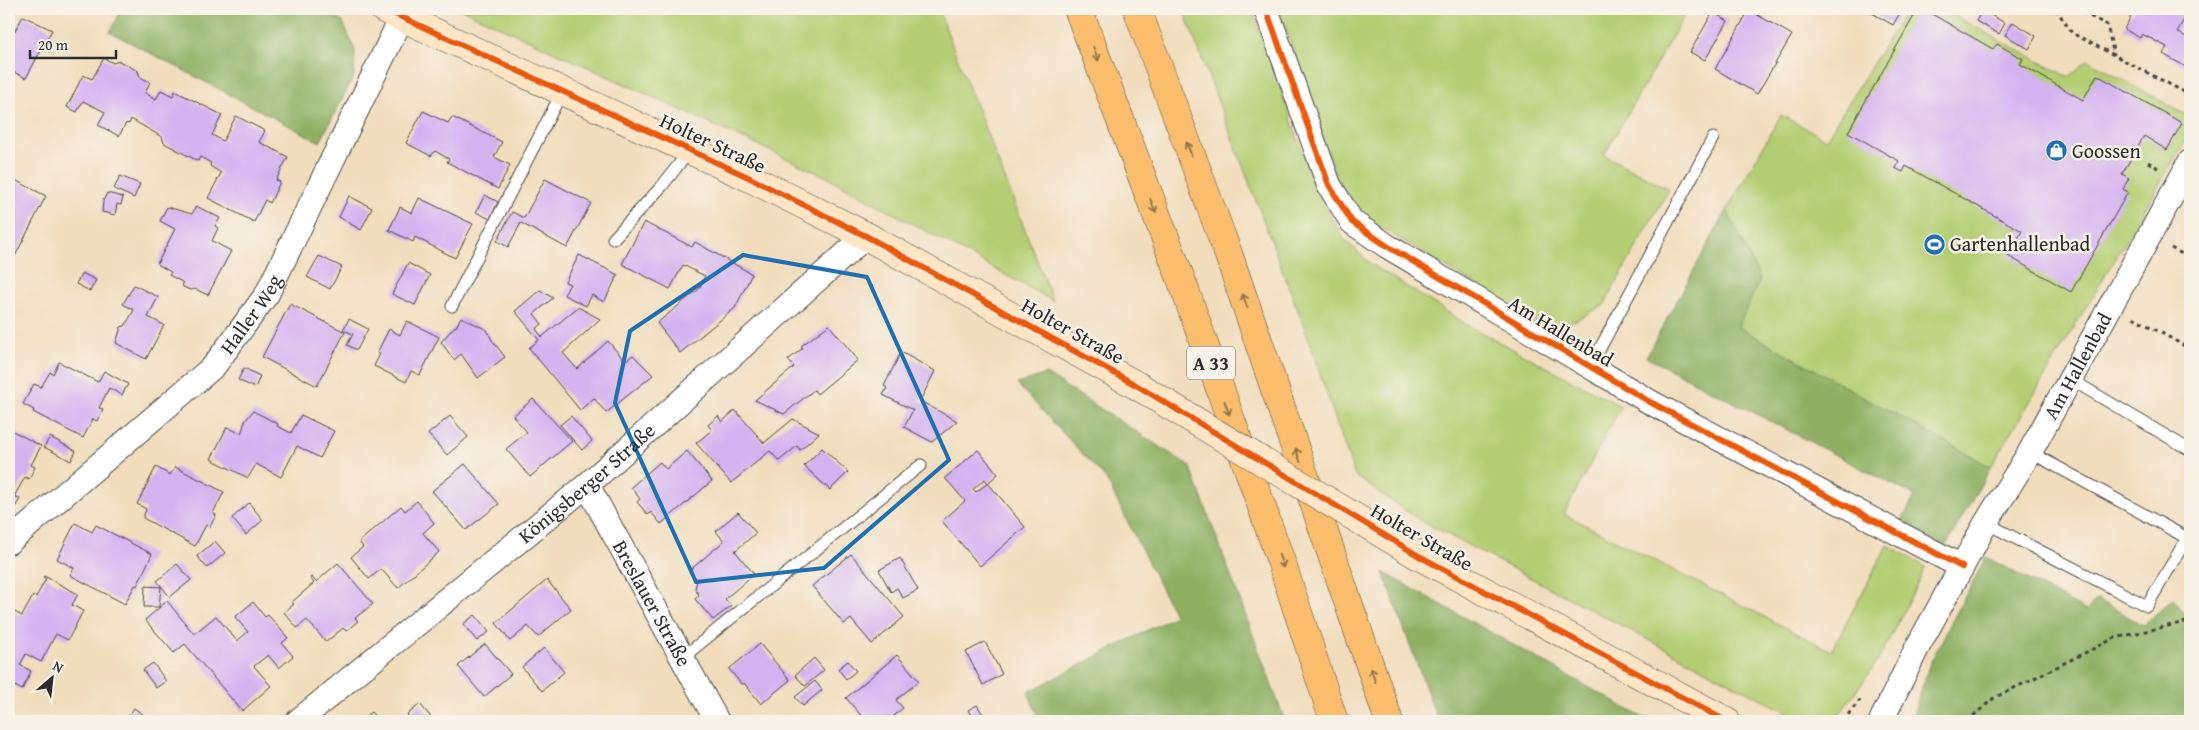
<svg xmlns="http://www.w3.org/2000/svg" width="2199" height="730" viewBox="0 0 2199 730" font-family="'Gentium Book Plus',serif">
<rect width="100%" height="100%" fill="#f7f3e8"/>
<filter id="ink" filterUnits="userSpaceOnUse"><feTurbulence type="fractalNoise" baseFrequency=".02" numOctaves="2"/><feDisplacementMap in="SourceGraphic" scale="10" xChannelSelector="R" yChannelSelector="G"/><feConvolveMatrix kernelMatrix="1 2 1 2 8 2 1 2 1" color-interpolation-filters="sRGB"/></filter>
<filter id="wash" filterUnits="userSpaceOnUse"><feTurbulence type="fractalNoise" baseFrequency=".0096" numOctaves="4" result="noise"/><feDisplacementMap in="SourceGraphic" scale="20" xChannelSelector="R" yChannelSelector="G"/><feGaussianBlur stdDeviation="1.12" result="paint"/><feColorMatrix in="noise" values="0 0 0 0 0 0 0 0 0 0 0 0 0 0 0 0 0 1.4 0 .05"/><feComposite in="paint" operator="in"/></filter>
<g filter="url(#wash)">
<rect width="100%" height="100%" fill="#f1ddbd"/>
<!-- green -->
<g fill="#b4cd72" stroke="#707c4e">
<path d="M461 9H938L1053 301 829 178Z"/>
<path d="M1183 9H1252L1317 193 1344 239 1371 264 1469 326 1621 406 1564 514 1831 651 1888 545 1926 567 1878 661 1836 719 1790 714 1418 519 1355 476 1303 324Z"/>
<path d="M1279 9H1688L1604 155 1669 189 1604 305 1553 332 1357 213 1336 176Z"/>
<path d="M1907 9H1942L2068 77 2088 60 2190 117V133L1991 467 1737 327 1760 279 1727 210 1781 115 1826 139Z"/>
</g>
<!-- forest -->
<g fill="#8fb064" stroke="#5d6e48">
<path d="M122 9H318L343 22 355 51 354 76 320 142 110 32Z"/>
<path d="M1727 210 1760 279 1738 327 1991 467 1944 549 1901 522 1915 496 1646 357Z"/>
<path d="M1046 374 1190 466 1285 721H1040L1028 692 1175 616 1106 479 1017 384Z"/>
<path d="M1986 557 2086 611 2097 599 2143 625 2173 599 2190 619V721H1911L1930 663Z"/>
<path d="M1383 572 1649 721H1438Z"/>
</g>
<g id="blocks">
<!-- building -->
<g fill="#d3b2f0">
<path d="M1865 9H1902L1893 25Z"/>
<path d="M1918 9H1923L1993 49 1997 44 2023 59 2020 64 2083 100 2097 75 2182 123 2167 150 2144 136 2122 174 2129 178 2123 189 2128 192 2071 292 2008 256 2022 231 1906 166 1903 172 1895 168 1899 161 1848 132Z"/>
<path d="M2135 9H2190L2177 32 2190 39V65L2188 68 2163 54 2167 47 2142 34 2140 38 2124 29Z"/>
<path d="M1749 10 1792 35 1757 94 1715 69Z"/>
<path d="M1982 10 2005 23 1999 34 1976 21Z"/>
<path d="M1713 12 1728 21 1705 60 1690 52Z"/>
<path d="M23 16 52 30 26 78 9 70V37L11 38Z"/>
<path d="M2013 22 2036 36 2029 49 2005 35Z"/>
<path d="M104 58 113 63 119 61 138 71 140 77 150 82 145 93 156 99 161 90 173 96 175 91 222 115 212 135 223 141 236 116 265 131 259 142 288 157 276 180 280 182 270 203 265 200 254 222 208 198 221 173 210 166 211 163 200 157 198 161 164 143 162 137 131 119 129 124 126 123 119 136 98 125 105 112 83 101 77 112 67 107 83 75 92 79Z"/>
<path d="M423 111 448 123 452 117 502 142 494 157 510 165 498 189 447 162 449 159 435 151 431 156 406 143Z"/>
<path d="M120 176 140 184 134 198 114 189Z"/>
<path d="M9 177 46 196 13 260 9 258Z"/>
<path d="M545 179 591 203 567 248 521 223 508 247 497 241 512 212 524 218Z"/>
<path d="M107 193 123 197 121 205 117 204 115 215 102 212 103 201Z"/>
<path d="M485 195 498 202 490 219 476 212Z"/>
<path d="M349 196 372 208 361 230 339 217Z"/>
<path d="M419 198 473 224 455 258 415 237 413 242 389 230 400 207 412 213Z"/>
<path d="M196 206 220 218 215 226 218 228 212 241 231 251 208 295 195 289 190 290 183 287 182 282 169 275 171 272 157 264 175 229 160 221 167 207 192 214Z"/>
<path d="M644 222 692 247 695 242 752 274 735 308 680 353 657 323 699 289 705 276 683 265 670 289 622 264Z"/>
<path d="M579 255 618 275 604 302 592 295 586 306 564 295 570 284 565 282Z"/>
<path d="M319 256 342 267 330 289 307 277Z"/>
<path d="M408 263 430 275 415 305 392 294Z"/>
<path d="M82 273 96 280 90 291 76 284Z"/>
<path d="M134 285 158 297 148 317 164 325 146 359 116 343 121 327 125 326 134 310 123 304Z"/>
<path d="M540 290 553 298 534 314 542 324 536 329 542 337 578 307 600 319 563 353 577 369 608 341 625 361 633 355 653 375 606 413 594 398 580 410 529 348 539 340 515 311Z"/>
<path d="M290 304 345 332 317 386 262 357Z"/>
<path d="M461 317 487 330 492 340 505 357 478 378 461 354 454 360 441 342 455 326 456 327Z"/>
<path d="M349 319 368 329 357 350 347 345 353 334 343 330Z"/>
<path d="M407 321 439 337 420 375 411 371 406 382 374 366 380 354 377 353 389 329 400 335Z"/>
<path d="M829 325 858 360 817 394 814 390 784 414 755 400 794 367 788 360 803 348 801 346Z"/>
<path d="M901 352 935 371 920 401 957 421 932 442 904 427 913 410 883 395 887 388 884 386Z"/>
<path d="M59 362 98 382 104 371 128 384 122 395 109 388 99 408 103 409 97 421 93 419 83 438 33 412 34 410 23 404 34 384 41 387 50 372 53 374Z"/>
<path d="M244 368 260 376 255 388 238 380Z"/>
<path d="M533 399 572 441 530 477 506 449 527 432 513 416Z"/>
<path d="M735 410 764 443 793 419 819 433 800 450 797 446 779 461 770 451 731 483 696 443 712 430 708 425 718 416 722 422Z"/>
<path d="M253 411 278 424 277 426 291 433 301 415 334 431 320 458 297 446 281 477 256 464 248 478 211 459 227 427 241 434 245 421Z"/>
<path d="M450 416 468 437 447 455 428 434Z"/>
<path d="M571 416 592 441 582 450 560 425Z"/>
<path d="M9 429 41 446 31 465 35 467 29 479 25 477 15 495 9 492Z"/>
<path d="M50 437 76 451 71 461 44 447Z"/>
<path d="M822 448 848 472 830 490 804 466Z"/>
<path d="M978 450 998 474 988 483 985 479 973 489 976 492 988 483 1025 527 980 566 942 521 965 501 945 478Z"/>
<path d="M687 451 712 481 661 524 651 512 648 515 637 502 640 499 631 487 660 462 666 469Z"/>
<path d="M465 464 499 504 466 530 432 491Z"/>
<path d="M156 467 170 475 175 467 224 492 213 513 216 515 210 527 206 525 195 546 143 518 146 509 137 504Z"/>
<path d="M9 493 20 499 14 509 9 507Z"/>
<path d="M417 501 434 523 423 533 439 552 398 588 381 569 369 579 351 557 363 547 359 542 401 506 405 511Z"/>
<path d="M249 503 263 520 246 535 232 518Z"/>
<path d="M738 512 756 533 735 551 754 574 725 599 731 606 713 620 695 599 699 595 695 589 697 580 689 571 724 541 716 531Z"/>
<path d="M75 523 92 532 96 525 152 554 137 586 135 585 125 604 70 575 74 568 57 559Z"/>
<path d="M215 541 225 553 207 568 197 556Z"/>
<path d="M851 554 904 617 872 644 851 619 844 624 812 586Z"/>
<path d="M900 558 918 590 903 598 897 588 891 592 879 570Z"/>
<path d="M338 563 373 604 355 618 358 621 346 631 343 628 326 642 307 620 297 628 284 612 294 604 292 602 314 583 310 578 312 577 316 582Z"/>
<path d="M177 564 191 580 170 597 157 581Z"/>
<path d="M44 576 78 594 72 605 83 611 68 640 56 634 41 662 26 654 20 665 31 671 22 690 9 683V613L11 610 22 616 33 596 36 597 46 579 43 577Z"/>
<path d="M547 580 571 609 538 637 528 626 510 641 496 623Z"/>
<path d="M145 586 161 587 159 607H144Z"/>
<path d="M167 601 194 634 216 616 237 641 248 632 235 617 253 602 265 617 268 615 288 638 282 643 293 656 279 668 268 655 254 666 271 686 242 711 185 644 174 653 145 620Z"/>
<path d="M475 615 489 632 477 641 463 624Z"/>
<path d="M985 642 1002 674 983 685 966 652Z"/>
<path d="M485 644 511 674 484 697 458 666Z"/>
<path d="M760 644 790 680 761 704 744 683 742 685 729 669Z"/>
<path d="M544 648 564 672 542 691 522 667Z"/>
<path d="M897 655 919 681 896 700 903 708 888 721H866L846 698Z"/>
<path d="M814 658 824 670 805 686 795 675Z"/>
<path d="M848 661 856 671 846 679 838 669Z"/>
<path d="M153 663 166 681 156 688 143 670Z"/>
<path d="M815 681 822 690 803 706 795 697Z"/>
<path d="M420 704 434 721H406L410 718 407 715Z"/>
<path d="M977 705 987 721H974L968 710Z"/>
<path d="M134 708 152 721H125Z"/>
<path d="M371 712 379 721H360Z"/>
</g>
</g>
</g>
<g filter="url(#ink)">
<use href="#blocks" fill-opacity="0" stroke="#494641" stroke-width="1"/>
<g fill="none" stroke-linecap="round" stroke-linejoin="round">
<defs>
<g id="lane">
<path d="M613 239 662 186 690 150"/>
<path d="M452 306 562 92"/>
<path d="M1590 367 1713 138"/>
<path d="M2070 379 2190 450"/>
<path d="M1986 523 2147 606 2187 538 2030 452"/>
<path d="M682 658 921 465"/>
</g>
<g id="street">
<path d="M1266 9 1329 185 1352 222 1387 246 1650 402 1962 567"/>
<path id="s1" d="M587 485 717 721"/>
<path id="s2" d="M9 542 214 366 267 294 402 17"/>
<path id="s3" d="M298 721 587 485 866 236"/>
<path id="s4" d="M1881 721 1918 646 1986 523 2030 452 2190 162"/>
</g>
<g id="secondary">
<path d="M384 9 746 176 866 236 1136 385"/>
<path d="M1419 556 1726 721"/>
</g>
<g id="highway">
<path d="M1078 9 1184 287 1283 567 1334 721"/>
<path d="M1137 9 1229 256 1389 721"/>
</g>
</defs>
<!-- lane casing -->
<use href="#lane" stroke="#494641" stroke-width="13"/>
<!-- street casing -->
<use href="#street" stroke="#494641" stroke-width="26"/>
<!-- secondary casing -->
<use href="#secondary" stroke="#494641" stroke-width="29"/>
<!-- highway casing -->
<use href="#highway" stroke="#494641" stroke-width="29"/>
<!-- path -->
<g stroke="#494641" stroke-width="3" stroke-dasharray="4 4" stroke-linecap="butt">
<path d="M2056 9 2072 33 2190 95"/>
<path d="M2076 9 2107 25 2114 55"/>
<path d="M2148 162 2158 168"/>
<path d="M2171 248 2190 258"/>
<path d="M2133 317 2190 349"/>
<path d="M1843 721 1860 700"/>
<path d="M1967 721 1994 698 2115 638 2190 621"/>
</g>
<!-- lane -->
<use href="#lane" stroke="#fff" stroke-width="11"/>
<!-- street -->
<use href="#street" stroke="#fff" stroke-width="24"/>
<!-- secondary -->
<use href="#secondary" stroke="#fde5c5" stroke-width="28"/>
<!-- highway -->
<use href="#highway" stroke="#fabe6e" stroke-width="28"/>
<defs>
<path id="secondary-bridge" d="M1136 385 1419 556"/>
</defs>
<!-- secondary-bridge casing -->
<use href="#secondary-bridge" stroke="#494641" stroke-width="29" stroke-linecap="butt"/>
<!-- secondary-bridge -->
<use href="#secondary-bridge" stroke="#fde5c5" stroke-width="28"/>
<defs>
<g id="cycleway">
<path d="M384 9 746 176 866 236 1136 385 1419 556 1726 721"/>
<path d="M1266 9 1329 185 1352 222 1387 246 1650 402 1962 567"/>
</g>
</defs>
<!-- cycleway casing -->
<use href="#cycleway" stroke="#f7f3e8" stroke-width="9"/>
<!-- cycleway -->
<use href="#cycleway" stroke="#e8590c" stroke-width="6"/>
</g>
<!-- one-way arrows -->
<defs><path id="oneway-shaft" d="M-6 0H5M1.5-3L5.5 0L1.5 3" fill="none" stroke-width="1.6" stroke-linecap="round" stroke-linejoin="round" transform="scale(1.25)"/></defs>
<g stroke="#92744c">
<use href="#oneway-shaft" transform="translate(1096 54) rotate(69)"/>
<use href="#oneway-shaft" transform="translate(1189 149) rotate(-110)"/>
<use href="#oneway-shaft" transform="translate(1153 206) rotate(69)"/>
<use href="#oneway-shaft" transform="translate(1245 301) rotate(-109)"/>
<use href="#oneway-shaft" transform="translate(1227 408) rotate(71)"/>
<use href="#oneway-shaft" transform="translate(1298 455) rotate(-109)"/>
<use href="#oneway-shaft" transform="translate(1281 561) rotate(71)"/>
<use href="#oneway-shaft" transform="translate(1373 675) rotate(-109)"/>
</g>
</g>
<!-- marked area -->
<path fill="none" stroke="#1f6fb2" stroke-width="4" stroke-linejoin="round" d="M743 255 867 277 949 460 824 568 696 582 615 403 630 331Z"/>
<!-- icons -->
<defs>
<symbol id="shop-disc" viewBox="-11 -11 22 22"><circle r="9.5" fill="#1f6fb2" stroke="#f7f3e8"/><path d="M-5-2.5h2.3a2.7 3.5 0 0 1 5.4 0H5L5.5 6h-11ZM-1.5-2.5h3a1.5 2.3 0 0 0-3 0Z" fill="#fff"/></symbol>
<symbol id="stadium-disc" viewBox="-11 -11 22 22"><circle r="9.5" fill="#1f6fb2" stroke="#f7f3e8"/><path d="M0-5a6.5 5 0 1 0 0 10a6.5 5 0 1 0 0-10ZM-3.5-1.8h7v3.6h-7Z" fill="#fff"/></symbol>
</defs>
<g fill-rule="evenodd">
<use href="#shop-disc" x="2044" y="138" width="25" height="25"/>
<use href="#stadium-disc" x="1922" y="232" width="25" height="25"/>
</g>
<g text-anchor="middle" stroke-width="5" stroke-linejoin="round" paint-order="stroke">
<!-- shield labels -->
<rect fill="#f7f3e8" stroke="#686764" stroke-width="1" x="1187" y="346.5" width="48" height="33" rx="4"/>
<g font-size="19" font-weight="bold" fill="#2b2b2b">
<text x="1211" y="370">A 33</text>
</g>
<!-- street labels -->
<g font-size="20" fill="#2b2b2b" stroke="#f7f3e8">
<text transform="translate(713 143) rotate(25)" y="7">Holter Straße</text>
<text dy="7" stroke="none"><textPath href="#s2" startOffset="334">Haller Weg</textPath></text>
<text transform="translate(1073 331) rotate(29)" y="7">Holter Straße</text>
<text transform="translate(1561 331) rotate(31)" y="7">Am Hallenbad</text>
<text dy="7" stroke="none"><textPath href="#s4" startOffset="406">Am Hallenbad</textPath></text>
<text dy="7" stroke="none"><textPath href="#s3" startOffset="374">Königsberger Straße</textPath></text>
<text transform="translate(1422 537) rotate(30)" y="7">Holter Straße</text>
<text dy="7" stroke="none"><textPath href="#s1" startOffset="135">Breslauer Straße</textPath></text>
</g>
<!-- poi labels -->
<g font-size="20" fill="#2b2b2b" stroke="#f7f3e8" text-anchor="start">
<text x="2072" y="158">Goossen</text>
<text x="1950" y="251">Gartenhallenbad</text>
</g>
</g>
<!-- margin -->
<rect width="2199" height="730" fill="none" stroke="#f7f3e8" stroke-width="30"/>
<!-- north arrow -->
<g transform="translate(52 678) rotate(28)" stroke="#f7f3e8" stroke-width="4" paint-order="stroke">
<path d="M0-4L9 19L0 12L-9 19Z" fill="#2b2b2b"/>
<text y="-8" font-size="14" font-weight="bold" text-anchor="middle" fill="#2b2b2b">N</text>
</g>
<!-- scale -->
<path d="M30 50v8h86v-8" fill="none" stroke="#2b2b2b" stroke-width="2.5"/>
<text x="38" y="50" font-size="15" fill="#2b2b2b" stroke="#f7f3e8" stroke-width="4" paint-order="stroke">20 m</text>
</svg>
